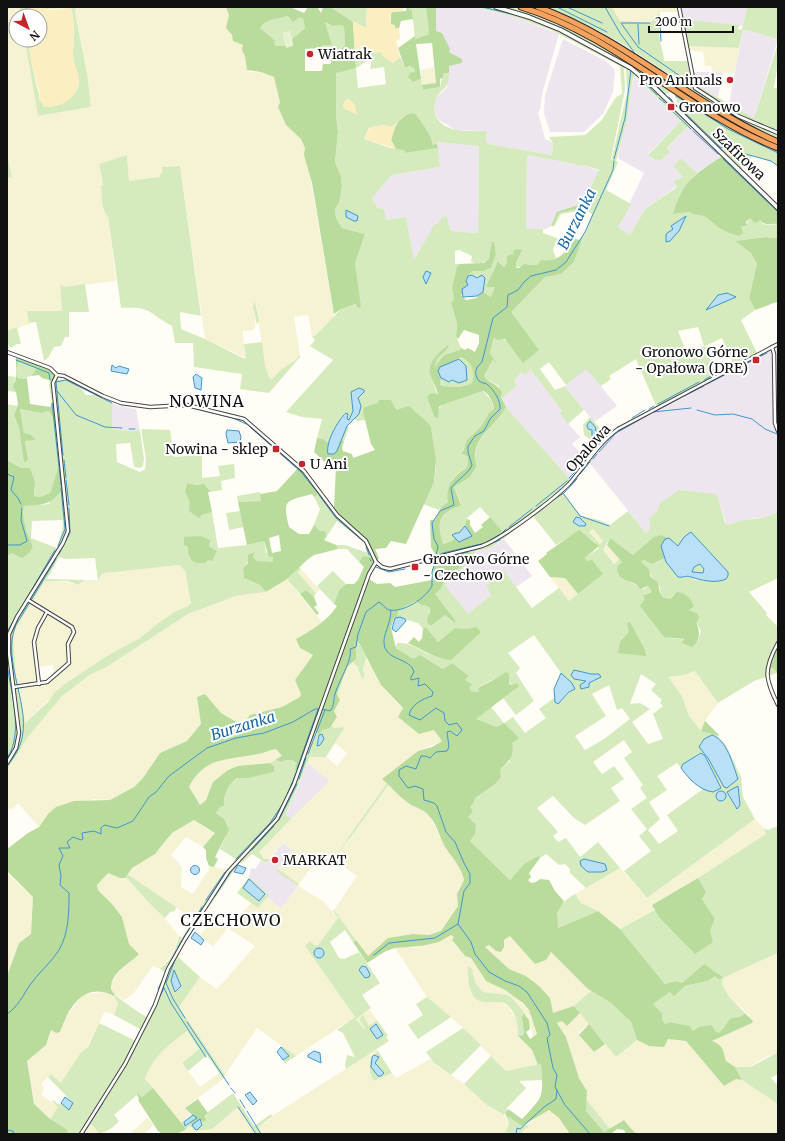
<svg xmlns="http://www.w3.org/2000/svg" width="785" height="1141" viewBox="0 0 785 1141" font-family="Merriweather,serif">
<rect width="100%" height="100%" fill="#fffdf5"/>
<!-- industrial -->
<g fill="#eee6ef">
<path d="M436 7 479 8 512 16 559 34 542 94 540 110 538 112 545 139 553 143 552 155 489 144 486 141 487 134 482 131 456 130 439 120 435 113V102L437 97 447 87 449 66 462 63 454 54 448 52 436 31Z"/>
<path d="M679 7H747L743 26 682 19Z"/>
<path d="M743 29 778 39 754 118 729 104Z"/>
<path d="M563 39 606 61 615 70 613 92 603 114 584 132H550L544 113 545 95Z"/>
<path d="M690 72H723L718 97 693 85Z"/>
<path d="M634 76 681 121 648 154 655 161 658 159 660 161 670 151 667 149 691 123 724 155 698 172 695 171 681 158 673 166 683 177 673 181 677 186 645 209 630 235 618 227 644 173 618 158Z"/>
<path d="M437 142 479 145 478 233 451 231 446 214 444 218 443 216 423 244 414 261 406 217 386 220 372 198 392 175 440 167Z"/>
<path d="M527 155 575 164 577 166 583 165 599 171 581 204 557 212 551 226 546 229H526Z"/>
<path d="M778 344V512L762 518H754L728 525 726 524 718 498 661 503 657 511 649 518 650 529 646 533 588 461 571 481 568 479 569 478 506 407 502 399 517 385 514 381 521 371 530 369 562 411 560 414 581 438H579L572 444 588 461 615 431Z"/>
<path d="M586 368 617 406 594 422 565 386Z"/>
<path d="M112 404 136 409 140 431 116 430 112 428Z"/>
<path d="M504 539 532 576 516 587 504 572 487 587 491 595 468 614 445 585 473 558 475 551 491 548Z"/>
<path d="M308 763 330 781 291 819 286 814Z"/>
<path d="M283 843 293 850 277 871 298 886 281 909 267 897 268 895 249 877 251 868 255 869 261 860 266 863Z"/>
</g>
<!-- farmland -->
<g fill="#f6f3d4" fill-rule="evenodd">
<path d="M7 7H19L21 16H16V40H25L39 116 91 107 88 79 76 18 75 11 77 7H226L228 10 229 15 226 28 236 41 243 45 247 67 250 72H261L275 77 280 102 278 107 286 125 301 139 305 148 334 314 332 320 315 336H312L308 315 294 317 300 355 292 365 281 370 274 379 270 380 265 365 256 304 255 327 253 330 243 331V335L246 358 205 339 180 166 163 167 162 172 159 177 129 181 127 155 99 165 103 186 101 187 102 197 104 213 108 217 116 281 65 287 60 285 62 311H28L30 324 7 331V178L12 176 7 153Z"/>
<path d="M612 7H679L680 12H660L650 23H635L620 21Z"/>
<path d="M686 46 739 48 735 73 712 72 711 66H705L703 52 687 50Z"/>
<path d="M434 67 436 83 422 85 420 70Z"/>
<path d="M593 529 603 541 600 544 589 532Z"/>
<path d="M607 545 620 559 614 564 603 550Z"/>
<path d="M180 565 184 569 188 584 191 601 189 605 176 611 140 638 110 654 66 683 25 723 16 675 13 638 16 627 43 584 48 580 59 581 79 585 85 580H98L101 574 105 573ZM53 665 54 674 47 680 42 681 40 679 38 667Z"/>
<path d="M301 569 320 590 316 593 299 574 298 572Z"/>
<path d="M550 577 565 578 578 594 569 601Z"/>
<path d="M287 579 323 623 296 639 300 648 313 655 295 680 301 694 300 697 282 707 250 715 242 725 221 713 205 694 197 701 200 710 201 724 192 736 187 741 160 753 143 778 134 787 110 800 93 799 48 814 39 827 18 803 12 810 10 808 7 811V770L28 737 62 696 74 686 91 674 105 668 188 614 236 596 266 592Z"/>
<path d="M366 658 384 689 403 709 398 717 402 721 434 730 442 741 418 751 382 779 387 783 336 856 356 830 389 784 400 797 409 804H413L421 809 430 817 446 849 458 865 464 880 459 889 458 906 441 931 429 935 413 934 388 938 368 957 334 910 357 876 333 859 330 864 320 856 299 884 278 869 292 850 283 843 267 860 259 855V852L276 833 330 781 308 763 310 757H326L337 766 347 753 335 743 345 727 334 729 332 726 337 717 334 711 340 700 337 694 347 667 351 663 356 664 360 673 365 677 363 669Z"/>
<path d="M695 670 718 703 708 716 701 731 689 716 682 696 668 677 684 675Z"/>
<path d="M276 749 282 756 270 763 228 770 221 776 203 803 199 805 189 787 199 772 206 766 226 758 258 754Z"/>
<path d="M755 819 764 828 766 834 698 878 652 905 655 910 620 929 598 911 581 903 575 894 620 868 647 898Z"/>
<path d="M194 820 198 821 205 828 215 833 203 847 186 837 171 855 182 867 181 887 193 894 211 866 226 870 193 919 127 874 132 868 159 850 172 833Z"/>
<path d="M108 872 120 878 128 879 150 904 160 912 179 936 175 948 162 968 160 969 153 966 133 994 124 1000 113 993 111 985 117 973 136 957 138 952 129 944 122 917 112 904 98 890 97 885Z"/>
<path d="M8 874 33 897 31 934 19 943 9 973 7 971Z"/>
<path d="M298 886 323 901 338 918 318 945 305 946 355 1017 296 1056 257 1028 225 1075 179 1007 200 977 217 989 255 946 229 929 251 903 258 908 267 897 281 909Z"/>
<path d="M215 918 227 929 213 947 200 935Z"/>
<path d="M451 935 454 937V944L465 956 471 958 483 977 516 997 529 1010 537 1034 533 1037 529 1020 514 1000 508 995 483 992 476 984 474 973 467 978 474 997 478 1001 501 1002 509 1008 518 1022 519 1038 532 1050 538 1065 506 1071 462 1027 427 997 395 948 403 946 415 948 439 942Z"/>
<path d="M510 936 551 952 591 991 574 1006 553 1014 550 998 526 976 509 969 485 947 489 944 496 951 504 947V940Z"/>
<path d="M778 953V1052L762 1059 751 1067H735L726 1061 725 1057 712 1041 752 1023 749 1015 728 995 722 984 723 978Z"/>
<path d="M103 992 114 996 117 1000V1009L114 1015 105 1011 87 1047 81 1052 61 1084 51 1074 41 1084 44 1088 41 1095 59 1107 50 1119 34 1104 27 1061 48 1041 51 1030 60 1032 65 1019 81 997 85 994Z"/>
<path d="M370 1010 377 1020 369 1026 363 1016 359 1018 365 1028 364 1030 356 1018Z"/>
<path d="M580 1013 589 1024 579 1033 594 1052 605 1044 616 1057 637 1040 649 1046 668 1039 686 1041 724 1086 736 1079 742 1080 778 1104 777 1134H636L626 1121H621L610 1129 587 1100V1091L579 1078 566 1037 557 1023 562 1021 567 1026Z"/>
<path d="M187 1030 199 1049 182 1063 200 1087 219 1073 223 1079 185 1108 191 1116 181 1123 145 1079 150 1065 157 1056Z"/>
<path d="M377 1049 378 1051 375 1053 370 1067V1075L374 1081 392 1073 396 1078 430 1059 437 1066 469 1087 491 1108 504 1115 509 1124 504 1134H262L258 1127 272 1116Z"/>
<path d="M238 1107 256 1134H179L190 1126 198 1131 212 1129Z"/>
<path d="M549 1109 559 1118 570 1134H521L520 1133 524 1129 529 1127 526 1125Z"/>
<path d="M147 1118 154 1125 144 1134H130Z"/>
<path d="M91 1124 93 1125 100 1134H84Z"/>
</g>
<!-- green -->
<g fill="#d5ebbd" fill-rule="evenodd">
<path d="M19 7H29L26 16H21Z"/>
<path d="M42 7H77L75 11 76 18 88 79 91 107 38 116 25 40 29 42C29 53 38 100 45 107 61 108 80 96 79 79 78 72 74 65 73 58 73 41 76 24 71 8L44 9Z"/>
<path d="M330 7H367L366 28 342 16Z"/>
<path d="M407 7H426L429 34 415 39 412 10H409Z"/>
<path d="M475 7H512L563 26 595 41 722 124 778 151V166L772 162 753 156 746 162 740 156 731 155 743 168 740 171 719 151 721 149 680 109 674 94 670 92 665 95 632 66 631 68 624 66 625 90 611 159 614 160 612 158 627 92 626 69 628 68 691 123 667 148 670 152 660 161 658 159 656 161 648 155 681 121 635 76 633 77 627 120 616 161 618 162 606 190 631 204 618 227 630 235 645 209 677 187 673 181 683 177 673 166 681 158 695 171 698 172C685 184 678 197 674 214L690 212 694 215C706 213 713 222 722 229L745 227 750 217 760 220 763 224 769 225 778 224V238L765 237 735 241 751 253 757 264 749 298 755 310 741 320 758 355 657 408 636 359 609 376 611 379 601 386 586 369 566 385 549 362 540 369 555 390 565 386 584 410 568 424 560 414 562 411 530 369 526 375 521 372 514 381 517 385 502 399 499 386 486 379 484 376 494 359 497 363 490 353 494 337 539 350 510 312 545 276 561 274 574 262 592 214 585 210 561 214 554 227 553 226 559 213 584 207 586 204 583 202 599 170 583 165 577 166 575 164 527 155 526 229H543V233L562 240 556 241 553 250 556 258 549 262 541 260 537 265 529 264 515 268 522 249 513 254 504 267 499 261C493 269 490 278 491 287H496L491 297 483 292 480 276 477 278 468 276 472 271H484L491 268 496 254 494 243H492C492 257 486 267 471 262L472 256 459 250 455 251V264H459L452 288 454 300 451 302 457 324 456 336 461 348 460 350 444 355 435 368 433 367 437 359 449 347 448 346 434 359 430 375 438 395 433 393 429 400 434 416 442 405 483 391 491 400 494 409C488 415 487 420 482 427 475 436 462 442 463 455L468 457 467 468C449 477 449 485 448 502L441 507 439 510 423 504 434 482 436 467 431 427 379 403 364 407 365 420 358 421 354 419 347 426 349 428 344 441 341 440 334 454 323 439 317 438 322 419 302 417 286 412 333 360 310 346 315 340 312 336H315L341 309 357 304 355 264 365 234 342 228 336 218 335 209 339 203 342 187 341 176 335 162 338 132 336 115V72L356 68 355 54 381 52 393 63 400 57 405 68 411 66 414 67 415 73 408 76 413 82 421 79 423 90 440 87 443 73H449C449 90 444 85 437 97 435 101 434 107 435 112 439 134 471 131 487 131L486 141 489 144 552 155 553 143 549 137 585 135 601 121 616 97 622 94 620 66 551 30 512 16ZM372 58 370 69 384 67 386 84 358 88 356 68ZM411 113 416 114C421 123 433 135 431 146L437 144V142L479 146 478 233 451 231 446 213 444 218 443 216 437 224 434 225 414 260 406 217 386 220 384 209 378 208 372 198 392 175 440 167 438 148 405 153V149L390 148 364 139 369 128 382 125 391 127 396 124 401 118ZM698 327 704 346 687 354 678 331ZM722 338 733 363 715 372 705 346Z"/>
<path d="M547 7H612L620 21 650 23 660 12C660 23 658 35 661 45 662 51 664 54 664 61H689L693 85 705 90 754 118 778 43 777 69 774 88H778V138C722 115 677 78 626 46 601 31 574 18 547 7Z"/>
<path d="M747 7H778V39L743 29 739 48 686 46 682 19 739 25 738 29 741 30 743 26Z"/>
<path d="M288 16 297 19 301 16 303 19 305 28 292 39 290 31 283 33 286 48 275 46 271 38 260 28C265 19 279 19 288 16Z"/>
<path d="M325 22 333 26 341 25 344 27 345 46 331 56H324V49H320L323 45H332Z"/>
<path d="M7 153 12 177 7 178Z"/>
<path d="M127 155 129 181 159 177 162 172V167L180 166 201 316 180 312 181 329 205 339 243 358H246L244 344 262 342 265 365 270 380C275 378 277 373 282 369 289 364 294 363 300 355V357L269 393 240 389 242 374 194 367 193 343H175L172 326C148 313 152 306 121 308L108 217C101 211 102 195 101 186L103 185 99 164Z"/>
<path d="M60 284 65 287 85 284 89 312H69V337H65L61 346 54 347 48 358 44 361 36 322 29 323 27 311H62Z"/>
<path d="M255 302 259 320 257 325 253 306Z"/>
<path d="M17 327 21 344H17L11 348 7 343V331Z"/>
<path d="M461 357C471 361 477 374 471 384L459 387 442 386 440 384 441 378 449 382 452 380 461 360 459 359Z"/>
<path d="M19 361 37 368 31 376 27 377V379L17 378 16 369Z"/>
<path d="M57 375 58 380C69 378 80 386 86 395H94L112 403V428L116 430 140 431 144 459 143 466 140 468 134 467 130 443 116 444 117 462 140 472 145 469 146 459 141 429 170 430 174 457 202 455V478L220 476 218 466 234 464 235 478 221 481 222 490 211 492 206 486 187 483 185 492 190 503 192 512 202 515 212 512 218 548 247 545 264 541 266 552 273 557 274 562H257L253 557 255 553 243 568 244 578 260 585 266 592 236 596 188 614 105 668 91 674 62 696 28 737 7 770V556L12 552 17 555 33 547 26 530 22 508 24 506 49 504 56 476 50 493 40 497 34 496 35 487 21 468 7 460V404L17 406 14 415 19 428 23 457 28 459 25 440 30 441V434L24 433 20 409 41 413 49 411 53 417 54 424 55 403H52L49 385 50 380ZM63 520 62 531 57 548 31 538 32 521ZM208 544 209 546 217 551C214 559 205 563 197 563L188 553V547ZM59 557 66 559 95 558 98 580 101 575 105 573 180 565 185 571 191 603 188 606 176 611 157 624 140 638 110 654 66 683 54 693 48 702 25 723 16 675 13 638 16 627 45 581H67L78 585 85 580 47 579Z"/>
<path d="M7 376 16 377 14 381 16 392 7 391Z"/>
<path d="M506 407 569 478 568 479 571 481 561 491 581 516 599 520 610 525 628 511 646 533 650 529 649 518 657 511 660 503 679 490 715 494 718 498 725 523 728 525 743 520 762 518 778 512V578L749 592 767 613 766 615 778 627V643L768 669 773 668 777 673 754 681 718 703 695 671 684 675 668 677 682 696 689 716 701 731 716 735 726 745 741 777 743 797 755 819 647 898 624 871 651 851 639 836 647 829 631 809 647 798 640 788 643 785 624 758 632 752 624 740 593 762 602 774 614 766 624 779 611 788 620 801 585 825 574 818 553 796 537 808 558 832 553 836 558 842 566 838 580 857 598 842 620 868 586 888 570 873V869L565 864 559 865 546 854 540 858 538 857 524 864 510 880 470 841 468 817 470 807 475 798 494 785 500 770 510 761 497 727 475 719 491 707 504 723 513 717 525 733 546 718 539 709 554 698 558 704 571 691 572 683 561 673 534 635 508 653 520 668 516 673 534 701 516 715 503 698 519 685H512C510 684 509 682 508 681 499 674 485 683 478 688L479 691 477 692 470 691 465 680 469 676 452 663 443 669 422 655 413 660 396 648 397 643C416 642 420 654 437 656L476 627 467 629 455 628 438 642 426 627 423 629 418 623 397 617V610L417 601 423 606 425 605 430 608 428 624 431 626 445 615 453 623 456 621 435 594 471 552 439 561H436V556L443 553 485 543 503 532 480 507 466 519 465 526 459 533 457 532 453 536 455 537 452 541 442 544C439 529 434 524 447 512 451 509 454 507 459 507L461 503 454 487 470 477 477 468C469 437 493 432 506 407ZM533 516 556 545 579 531 595 542 599 548 585 558 598 578 569 601 559 588 532 608 504 571 486 586 491 595 468 614 445 585 473 558 475 551 491 548ZM593 529 603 541 600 544 589 532ZM691 532 725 569 712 581 695 580 690 577 677 576 665 558 655 563 644 560 641 562C646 569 651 576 657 583 664 590 655 595 670 599L673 595 689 610 697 613 698 626 701 631 698 641 670 638 644 594 652 592 648 586 644 589C630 581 623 582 617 566L622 562 620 559 614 564 603 550 610 538 633 555 662 535 678 546 684 537ZM574 670 591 674H597L595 681 589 682V687L582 684 586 681 577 678ZM641 674 656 684 651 690 662 700 660 703 663 706 653 714 663 739 648 744 632 722 650 709 640 703 630 704ZM609 685 617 710 622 708 630 719 604 739 585 750 575 736 606 716 592 694ZM712 735 725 787 700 744ZM700 753 705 756 721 788 713 792 703 789 667 815 678 831 659 844 648 830 660 819 649 802 667 790 657 776 677 763 681 768 683 764ZM739 786V800L736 809 727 792Z"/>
<path d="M590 417 605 434 598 441 596 439 600 433 588 422V428L592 430 594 437 591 440 584 435 583 425Z"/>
<path d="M260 492 262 501 238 502 237 496Z"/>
<path d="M320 493 331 509 366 541 373 557 363 556 359 562 347 549H338L336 545H345L368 553 364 542 337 521 327 536 325 531H320L314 525 320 509 314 497Z"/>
<path d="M240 511 244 527 229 530 226 513Z"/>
<path d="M700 564 704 569 703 573 692 572 694 567Z"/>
<path d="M299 567 301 569 298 572 299 574 316 593 314 597 306 590 300 594 287 579Z"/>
<path d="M333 571 346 584 339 590 334 604 317 586Z"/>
<path d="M358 641 367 659 366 658 363 669 365 677 362 679 357 666 353 663Z"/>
<path d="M332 726 334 728 345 727 326 757H310L286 814 291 819 259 852 264 859H270L266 863 252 854 242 863 240 862 206 911 204 910 177 952 180 954 178 957 200 977 179 1007 225 1075 223 1079 207 1055 188 1071 182 1063 199 1049 187 1031C169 1045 152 1057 145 1079L153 1088 142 1097 136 1092 137 1095 114 1115 119 1121 112 1128 100 1134 91 1124 84 1134H67L68 1130 50 1119 58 1107 52 1101 53 1100 59 1105 61 1103 69 1110 73 1103 48 1077 51 1074 61 1083 81 1052 88 1047 99 1023 136 1041 142 1030 114 1015 118 1004 114 996 115 995C126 1003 136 1011 148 1018L166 973 160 969C170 962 177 948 179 936L182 938C199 910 214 883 236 859L220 849 226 836 220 816 216 813 220 807 224 806C223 796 230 781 240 777L249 778 274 772 275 767 270 763 275 760 282 762 285 760H293L296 763 295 770 299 771 313 732 318 734 322 730Z"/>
<path d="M387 783 389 784 356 830 333 859Z"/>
<path d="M778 826V953L723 978 722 984 728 995 745 1013 740 1017 724 1026 719 1033 693 1031 690 1026 670 1022 665 1024 662 1019V1013L653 1004 670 992 674 995 685 986 707 981 711 970 704 964 682 983 674 981 665 984 620 929 655 910 694 953 709 944 710 931 715 919 702 899 705 892 698 878 766 834 764 828 768 830Z"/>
<path d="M278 869 299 884 298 886 276 871Z"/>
<path d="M127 874 176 907 175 911 170 912 165 918 150 904 128 879 125 878Z"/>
<path d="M249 877 269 895 258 908 237 893Z"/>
<path d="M575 894 581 903 598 911 558 928C554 911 561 902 575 894Z"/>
<path d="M334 910 356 940 353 942 345 930 330 942 339 958 344 959 359 952 380 983 362 995 371 1008 356 1019 364 1029 365 1028 359 1019 363 1015 369 1026 377 1020 388 1036 386 1037 389 1041 346 1069 345 1065 347 1055 355 1057 343 1033 337 1030 355 1017 305 946 310 941 314 945H318L338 918 333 911ZM364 966 370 974 366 978 359 970Z"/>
<path d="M468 966 472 969 476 984 483 992 508 995 514 1000 526 1015 522 1017 524 1035 518 1036C519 1025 515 1009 504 1003 498 1001 490 1003 485 1002 469 1002 467 979 468 966Z"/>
<path d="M591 991 611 1003 631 1022 637 1040 616 1057 574 1006Z"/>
<path d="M427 997 451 1017 418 1039 408 1025 423 1015 416 1004Z"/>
<path d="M463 1028 481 1045 451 1075 434 1063 426 1052Z"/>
<path d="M282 1046 296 1056 285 1063 283 1060 288 1057 281 1047Z"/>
<path d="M378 1051 392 1073 374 1081C367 1072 368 1058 378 1051Z"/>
<path d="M778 1052V1074L771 1078 778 1086V1104L742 1080 735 1067H751Z"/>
<path d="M491 1056 506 1071 541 1064 542 1080 519 1081 526 1088 507 1108 504 1115 487 1105 464 1084Z"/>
<path d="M233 1093 254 1126 271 1114 272 1116 258 1127 262 1134H256L238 1107 212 1129 196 1131 190 1126 186 1129 181 1123 191 1116 184 1122 186 1126 190 1123 197 1130 204 1122 208 1112Z"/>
<path d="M587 1100 610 1129 604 1132 586 1111 585 1102Z"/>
<path d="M509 1117 525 1126 526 1125 529 1127 524 1129 521 1134H510L507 1132 504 1134 509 1124 507 1118Z"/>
</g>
<!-- forest -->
<g fill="#b9dc9c" fill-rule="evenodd">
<path d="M226 7H290L304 13 308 7H317L321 13 323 7H330L353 22 356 68 336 73V115L338 132 335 162 341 176 342 187 339 203 335 209 336 218 342 228 365 234 355 264 361 307 358 308 356 304 341 309 334 314 312 183 304 155 305 148 301 139 286 125 278 107 280 102 274 77 261 72 247 70 245 56 242 50 243 45 233 41 232 35 226 28 229 15ZM288 16 293 22 300 17 303 19 305 28 292 39 293 46H275L274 40 260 28C265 19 279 19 288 16ZM325 22 333 26 341 25 344 27 345 46 331 56V64H323L322 71H305V49L320 48 323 45H332Z"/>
<path d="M407 7H409V10H412L413 19 401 21 399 28H395L391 24V12L406 11Z"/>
<path d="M426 7H436V31L442 33 450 49 449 52 462 59V63L449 66V73H443V77L440 79V87L423 90 422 85 436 83 432 43 416 44 421 79 413 82 408 77 410 73 415 72 414 68 410 66 405 68 398 48 415 36V39L429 34Z"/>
<path d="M411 113 416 114C421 123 433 135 432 145L437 144 438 148 405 153V150L396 149 391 140C396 126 395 120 411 113Z"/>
<path d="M724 155 778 208V224C771 223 766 227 760 220L755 223 750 218 746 222 747 226 741 227 743 233 739 236C733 234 726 232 721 229 711 223 707 213 694 215L690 212 673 214C684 179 694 175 724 155Z"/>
<path d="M730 156H740L746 162 740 165Z"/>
<path d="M583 202 586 204 584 207 559 213 553 226H551L557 212 581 204Z"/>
<path d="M585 232 574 262 561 274 545 277 511 312 539 350 523 363 505 339 497 340 494 337 490 353 497 364 493 360 484 376C488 383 497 383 502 392L501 397 506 407C494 430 468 438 477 467L470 477 454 487 461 505C458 508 454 507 450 510 435 520 439 529 443 544L452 541 455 537 457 540 472 536 465 526 466 519 470 520V525L475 533 483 527 481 525 490 517 503 532 485 543 443 553 436 556 431 547 430 520H435L441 507 448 502C445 487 453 475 467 468L468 457 462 454 467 440 481 427 489 413 494 409C493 402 489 393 483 391L442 405 439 407 438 419 434 416 427 397 431 393 438 394C437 388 433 383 431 377 425 363 439 353 448 345L449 347 437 359 434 368 444 355 460 350 461 348 465 350 468 348 475 352 479 343V335L464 330 458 339 456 336 457 324 451 302 454 300 452 288 457 267 459 264 484 263 489 258 492 242H494L496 254 491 268 484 271H472L466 279 468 285 461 295 466 300 477 298V297L483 292 491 297 495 287H486L498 261 504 267 507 263V256L513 254 514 250 522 249C521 255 515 262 516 268H519L524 264 537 265 541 260C557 263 567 252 575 239L580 240ZM461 357C471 361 477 374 471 384L459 387 442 386 440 384 441 378 439 375 452 362Z"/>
<path d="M765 237 778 238V302C771 303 763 308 755 310L749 298 757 264 751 253 735 241Z"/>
<path d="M16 355 50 368 57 375 53 381 42 378 39 375 31 376 37 368 19 361 16 369 17 378 27 379 30 404 50 407 52 403H55L58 424H54L53 417 49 411 41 413 20 409 24 433 30 434 36 440 25 441 28 459 25 463 23 457 19 428 14 415 18 404 16 392 13 387 16 378Z"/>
<path d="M379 400H391L396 410 409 406 428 423 431 427 436 461 434 482 406 544 391 541 386 548 375 549 379 558 367 578 377 584 390 583 395 587 432 580V570L436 561 471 552C467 565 453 571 445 581 442 586 440 590 435 594L456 621 454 623 445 615 431 626 428 624 427 619 430 612V608L425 605 423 606 416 601 398 610 397 617 394 618 391 628 396 648 413 659 421 655 443 669 452 663 469 676 465 680 472 684 469 688 471 691 477 692 479 691 478 688C488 682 497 679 506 672L509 674V684L512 685 517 683 519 686 476 719 497 727 504 723 519 738 512 743C515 756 509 761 500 770L501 777 494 785 475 798 474 802 470 807 473 811 468 817 476 825 475 834 470 841 510 880 524 864 538 856 540 858 529 873 531 877 528 880 531 883 536 882 540 879 549 880 555 891 564 901 557 913 558 928 598 911 620 929 665 984 675 981 682 983 704 964 721 976 723 978 719 979 715 976 707 981 685 986 674 996 670 992 653 1004 662 1013V1019L665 1024 670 1022 690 1026 693 1031 699 1027 712 1025 715 1031 719 1033 731 1018 740 1017 745 1013 753 1021 752 1023 712 1041C724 1046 723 1050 726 1061L735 1067 742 1080 736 1079 724 1086 686 1041 668 1039 664 1047 649 1046 637 1040 631 1022 611 1003 588 989 551 952 546 960 535 964 510 936 504 940V947L501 952 496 951 489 945 485 947 509 969 526 976 539 986 550 998 553 1013 574 1006 580 1013 567 1026 562 1021 557 1023 566 1037 579 1078 587 1091 586 1111 604 1132 624 1120 636 1134H626L624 1130 617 1129 611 1134H570L559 1118 549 1110 522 1126 509 1117 507 1118 505 1113 508 1109 522 1119C545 1095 543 1097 541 1064L538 1065 532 1050 518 1036 524 1035 522 1017 524 1014 529 1020 530 1029 526 1032 530 1039 537 1034 529 1010 523 1003 505 990 486 981 471 958 465 956 452 940 454 937 451 935 439 942 422 946 395 948 386 951 367 963 353 942 356 940 368 956 388 938 413 934 429 935 441 931 458 906 457 894 464 880C461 867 454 860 447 850 440 840 438 826 430 817 422 807 414 808 407 802 397 795 391 786 382 779L418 751 432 747 442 741 434 730 419 734 398 717 403 708 381 685 358 641 356 647V659L347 667 337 694 340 700 334 711 337 717 330 728 322 730 319 734 313 732 299 771H295L296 763 293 760H285L282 762 275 760 282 756 276 749C270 750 264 753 258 754 228 760 205 756 189 787L200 805 206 800 213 782 228 770 238 766 270 763 275 767 274 772 249 778H237C229 784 223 795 224 806L220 807 216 813 224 819 229 830 215 857 218 859 214 867 209 866 206 858V850L203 847 215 833 194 820 172 833 155 854 132 868 125 878H120L108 873 97 885 98 890 112 904 122 917 129 944 139 954C129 965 111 971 111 989L115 995 114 996C84 981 69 1007 60 1032L56 1033 51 1030 46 1045 27 1061 34 1104 50 1119 68 1130 67 1134H7V976L19 943 31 934 33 897 7 871V849L28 833 39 827 48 814 56 807 74 801 110 800 134 787 143 778 160 753 187 741 201 724 197 697 205 694 221 713 242 725 250 715 282 707 300 697 301 694 295 680 313 655 300 648 296 639C312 630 326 622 337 606L334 604 339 590 346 584H354L358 580 364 567 359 562 363 556 373 557 368 544 341 519 334 509 336 466 331 461 326 463 314 452 317 438 323 439 329 444 327 448 340 443 341 440 344 441 342 448 343 451 352 454 353 458 375 450 371 444 363 412 364 407 378 403Z"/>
<path d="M7 460 21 468H30L35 482 34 496 40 497 50 493 58 469H62L64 488C50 504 46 505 25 506L22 508 26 530 33 547 29 553 22 558 12 553 7 556Z"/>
<path d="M299 467 320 493 314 497 312 494C286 501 282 499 289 527L299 534H309L314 525 320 531H325L327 536 324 540 336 545 338 549 314 555 307 560 287 579 266 592 260 585 244 578 243 568 248 563V555L255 552 253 557 257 561 273 562V557H269L264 541 247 545 238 502 261 501 260 494 277 491ZM279 535 281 551 272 553 269 538Z"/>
<path d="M187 483 198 485 204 484 211 492H208L212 512 202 515 199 518 189 511 190 503 185 492Z"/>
<path d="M579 530 599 546 585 558 587 561 592 560 603 574 578 594 565 578 550 577 538 561 547 554 546 553Z"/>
<path d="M662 535 667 538 661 546 665 558 652 564 644 560 641 562 649 569 650 576 658 583 660 593 663 597 670 599 677 592C685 593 691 598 694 606L689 610 697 613 699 617 697 623C699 633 702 639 692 647L682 643 684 639 664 637 640 606 645 599 643 595 652 592 648 586 640 589C636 580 622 583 618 573 617 571 618 568 617 566L622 562 607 545 610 538 633 555 654 537Z"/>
<path d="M201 536 210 540 209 546 217 551 212 561 208 560 205 563H197L192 561 188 553V547L184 545V537Z"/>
<path d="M306 590 314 597 317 605 314 607 319 613 317 615 300 594Z"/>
<path d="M630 622 645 650 646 656 618 653 620 642 629 632 627 623Z"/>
<path d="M426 627 438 642 455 628 467 629 476 627 481 632 451 660C434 658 423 650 408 643L414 637 419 642 422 638 423 629Z"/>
<path d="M778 643V672L777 673 773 668 768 670Z"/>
<path d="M705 721 719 735V736L701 731Z"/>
<path d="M698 878 706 892 702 899 715 919 710 931 713 942 695 954 659 917 652 905Z"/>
<path d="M589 1024 605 1044 594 1052 579 1035Z"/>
<path d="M153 1088 186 1129C179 1134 166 1138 158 1131L138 1100 139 1099 136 1092 142 1097Z"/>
<path d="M198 1099 208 1113 205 1116 206 1119 203 1123 201 1120 192 1125 190 1123 196 1119 185 1108Z"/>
</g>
<!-- sand -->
<g fill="#fbeec1">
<path d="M29 7H42L49 10 71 8C76 24 73 41 73 58 74 65 78 72 79 79 80 96 61 108 45 107L38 98 40 94 31 62 28 40H40V16H26Z"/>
<path d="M367 7H404L402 11H394L390 15 391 24 395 25V28H399L400 39 396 40 400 57 393 63 382 56 381 52 355 54 353 22 366 28Z"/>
<path d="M347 98 354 103 357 115 343 108V104Z"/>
<path d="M396 124 391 140 396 149 364 139 370 128 382 125 391 127Z"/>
</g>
<!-- pitch -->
<path fill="#e6f2cf" d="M290 31 293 46 286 48 283 33Z"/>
<!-- water -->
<g fill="#b9e0f7" stroke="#3f96cf" fill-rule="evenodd">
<path d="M346 210 358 216 357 221H354L346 217Z"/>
<path d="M686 216 679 231 670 241 666 242V234L673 229 671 226Z"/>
<path d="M426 271 431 273 426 284 423 277Z"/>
<path d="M472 275 477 278 482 275 485 278 483 292 477 296 463 297 462 289 468 285 466 281 468 276Z"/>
<path d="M727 293 736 297 706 310 718 295Z"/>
<path d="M459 359 466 366 467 380 459 383 452 380 449 382 441 378 438 371 440 367Z"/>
<path d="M112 365 116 368 119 366 129 369 127 374 111 371Z"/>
<path d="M196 374 202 378 201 390 195 388 193 377Z"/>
<path d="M359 388 364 390V392L358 398 361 406 359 414 347 426 337 451 334 454H328C325 443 338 420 346 413L348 414 347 419 349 420 353 411 351 392Z"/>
<path d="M590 421 596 428 595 430 601 434 597 439 592 436V430L588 429 587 425Z"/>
<path d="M227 430 239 431 241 437 240 442 228 443 226 434Z"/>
<path d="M576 517 580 518 586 524 585 526H579L573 522Z"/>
<path d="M465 526 472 536 459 542 452 535 456 533H459Z"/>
<path d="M691 532 728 572V576L726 579C716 584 700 580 691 577 687 575 682 578 678 577L666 562 661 546 665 539 669 538 678 546 684 537ZM700 564 704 569 703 573 692 572 694 567Z"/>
<path d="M400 617 405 619 406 621 396 632 392 629 395 618Z"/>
<path d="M574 670 591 674H599L601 677 589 683V687L581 689 580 685 586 681 574 679 571 675Z"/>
<path d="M561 673 572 683 575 689 569 692 558 704 555 702 554 689Z"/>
<path d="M322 734 324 739 320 745 317 746 319 735Z"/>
<path d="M712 735C727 740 733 765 738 779L727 788 724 787 708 758 699 747 704 739Z"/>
<path d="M701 753 705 756 721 788 713 792C699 790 689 779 681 768L683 764Z"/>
<path d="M738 786 740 805 737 809 727 792Z"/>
<circle cx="721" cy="796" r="5"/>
<path d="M584 859 605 864 607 870 602 872H588L581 866 580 861Z"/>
<path d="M238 865 246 868 243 874 234 872Z"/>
<circle cx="195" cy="870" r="4.5"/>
<path d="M249 879 265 894 259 901 243 888Z"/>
<path d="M195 932 204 940 201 945 191 938Z"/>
<circle cx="319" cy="953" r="5"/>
<path d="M362 966 366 967 370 974 369 977 365 978 359 970Z"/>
<path d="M174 970 181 986 175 992 171 981Z"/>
<path d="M376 1024 383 1035 377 1039 370 1029Z"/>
<path d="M281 1047 289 1056 283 1060 277 1052Z"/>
<path d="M314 1051 320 1053 321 1063 308 1057V1055Z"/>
<path d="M374 1055 379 1057 375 1063 384 1073 381 1076H378L371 1067 372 1057Z"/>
<path d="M250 1092 257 1101 253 1105 245 1095Z"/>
<path d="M65 1097 73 1103 69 1110 61 1103Z"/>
<path d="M193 1115 197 1118 185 1126 184 1122Z"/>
<path d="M200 1119 202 1125 197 1130 195 1129 192 1125Z"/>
</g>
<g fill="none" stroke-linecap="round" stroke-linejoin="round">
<!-- stream -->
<g stroke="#3f96cf" stroke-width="1">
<path d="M482 7 515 15"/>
<path d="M557 7 607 32"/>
<path d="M567 7 602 23"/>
<path d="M605 7 620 33 634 52"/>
<path d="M660 22 661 41"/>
<path d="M621 23 638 47 683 78"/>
<path d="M622 23H650"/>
<path d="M638 24 639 44"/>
<path d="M634 73 657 95"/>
<path d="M654 83 665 94"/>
<path d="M708 95 721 104"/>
<path d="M676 96 728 129 778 153"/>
<path d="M669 97 672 100"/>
<path d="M659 98 665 103"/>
<path d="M667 106 691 129"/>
<path d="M678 106 720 147 771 161 778 166"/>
<path d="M724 106 728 108"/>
<path d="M733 111 737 114"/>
<path d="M740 115 747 119"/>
<path d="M761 125 774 129"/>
<path d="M777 130H778"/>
<path d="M693 131 718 154"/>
<path d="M614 159 625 118 631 70 627 68"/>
<path d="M723 159 778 212"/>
<path d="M16 360 49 373 50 380"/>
<path d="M704 380 731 365"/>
<path d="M707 384 767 353"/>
<path d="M57 391 76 415 105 427 122 428"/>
<path d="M684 396 704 386"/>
<path d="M52 403 61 485"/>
<path d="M658 404 699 382"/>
<path d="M189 407 194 408"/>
<path d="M197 409 206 411"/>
<path d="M649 409 654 406"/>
<path d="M697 410 715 415 733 414 752 419 765 429 777 434"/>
<path d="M209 412 233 418 246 424"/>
<path d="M653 412 691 408"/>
<path d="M654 412 680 398"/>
<path d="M632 418 645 410"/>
<path d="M250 427 301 472 318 493"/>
<path d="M129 429H135"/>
<path d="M597 446 605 436"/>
<path d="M599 452 616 433 648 415"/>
<path d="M63 455 56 382 66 380 112 403"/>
<path d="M593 459 597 454"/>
<path d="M64 460 66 478"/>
<path d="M579 467 586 459"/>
<path d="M7 474 14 477 11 490 18 498 21 504"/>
<path d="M580 474 590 462"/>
<path d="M569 478 576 471"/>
<path d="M66 480 69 505"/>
<path d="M563 493 580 516 609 526"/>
<path d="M319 495 336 518 363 541"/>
<path d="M551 501 564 493 577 479"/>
<path d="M536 506 567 481"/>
<path d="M509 527 532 509"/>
<path d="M502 533 506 529"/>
<path d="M506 535 519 525"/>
<path d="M7 545H20L27 541 21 520 22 508"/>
<path d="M58 546 65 529 61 488"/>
<path d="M366 547 369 555"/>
<path d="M474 550 500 540"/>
<path d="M59 554 70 533 69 508"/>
<path d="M436 556 438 546 434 539 432 523 440 511 454 505 451 488C456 481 470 472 472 465L468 452V446L475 436 484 431 490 419 500 409C501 401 494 390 488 385 485 382 483 384 479 381 473 373 476 367 482 362L493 318 507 307 508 295 518 290 524 282 531 276 556 270 566 262 585 232 613 170 614 161"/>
<path d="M438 556 443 553 485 543 499 535"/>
<path d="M370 559 371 561"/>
<path d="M436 560 468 552"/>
<path d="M376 567 389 572 405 569"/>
<path d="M391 610C391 623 383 635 384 643 385 661 410 657 414 672L411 677V680L419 678 418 686 425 684 433 692 432 696C422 699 411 705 409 715L420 720 436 708 444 713 445 721 449 725 457 723 462 730 457 736 450 731 447 732 449 747 447 751 436 752 430 758 425 756H421L416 769 406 766 399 770V776L408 788 415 786 423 789 424 800 434 803 437 806 446 832 455 842 464 863 470 874V883L464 891 458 924 471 942 475 954 489 972 505 981 519 986 527 992 547 1023 550 1035 547 1038 553 1068 557 1075 555 1087 565 1105 590 1134"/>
<path d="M7 632 55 550"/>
<path d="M7 665C11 692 24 734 7 758"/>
<path d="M322 709 330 711C335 705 333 700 335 694 338 682 353 660 350 649L356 647 358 634 366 612 379 602C383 604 385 609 389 610 403 613 426 598 432 586V572L436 559"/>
<path d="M308 754 325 710"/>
<path d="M7 766C12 760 17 753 20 745 34 708 0 662 16 625L56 559"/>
<path d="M297 769 318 709"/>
<path d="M299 779 306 758"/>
<path d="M285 800 296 773"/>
<path d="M279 820 297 784"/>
<path d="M252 850 274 826"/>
<path d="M236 859 270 823 282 805"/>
<path d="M215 896 232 870"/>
<path d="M206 900 225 872"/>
<path d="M206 909 212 899"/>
<path d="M198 923 204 912"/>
<path d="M191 926 202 907"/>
<path d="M178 947 189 929"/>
<path d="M180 950 196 925"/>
<path d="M374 955 389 943 435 938 458 924"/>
<path d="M175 960 166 983 173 999 185 1018"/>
<path d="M164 988 171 1003 206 1057"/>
<path d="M158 989 176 951"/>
<path d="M7 1014C18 1007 23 995 30 985 38 973 51 963 59 950 69 933 69 911 69 893L60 885 61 876 59 865 63 856 59 848H70L67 842 73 837 81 840 83 839 82 833 94 831 101 834V828L104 825 117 828 133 821 149 797 156 792 169 776 207 748 236 738 264 733 293 722 315 709H320"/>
<path d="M187 1022 229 1085"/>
<path d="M123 1070 164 988"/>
<path d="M231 1088 235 1093"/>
<path d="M240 1100 245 1108"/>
<path d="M238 1107 256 1134"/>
<path d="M247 1111 261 1134"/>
<path d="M7 1130 13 1131 14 1134"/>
<path d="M83 1134 103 1103"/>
<path d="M516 1134 517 1128 520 1129 544 1107 556 1099 557 1090"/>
</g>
<defs>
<g id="minor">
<path d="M679 7 695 88 738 116 778 133"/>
<path d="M772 347 774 354 775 423 778 431"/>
<path d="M7 352 50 368 57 375 64 376 103 396 121 403 150 407 187 405 244 419 304 471 337 515 366 541 376 562 382 567 390 569 482 546C503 538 553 500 569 484 585 466 598 443 618 429L778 344"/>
<path d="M778 643C763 670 765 679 778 705"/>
<path d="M39 684 34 642 38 628 47 612"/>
<path d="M14 687 47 682 69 663 68 644 74 632 72 627 28 600"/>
<path d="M7 763 16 748 19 733 9 653V634L17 617 63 543 68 531 53 383 57 375"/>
<path d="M81 1134 125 1064 155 1005 168 969 185 939 228 872 277 819 294 784 369 574 376 562"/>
</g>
<path id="tertiary" d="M496 7 529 17 561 30 631 68 655 88 778 208"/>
<g id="motorway">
<path d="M521 7C619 37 685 111 778 148"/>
<path d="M538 7C626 39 693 105 778 142"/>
</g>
</defs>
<!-- minor casing -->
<use href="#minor" stroke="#444" stroke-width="4.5"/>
<!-- tertiary casing -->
<use href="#tertiary" stroke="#444" stroke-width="5.5"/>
<!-- motorway casing -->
<use href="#motorway" stroke="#222" stroke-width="7"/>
<!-- minor -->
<use href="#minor" stroke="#fff" stroke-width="2.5"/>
<!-- tertiary -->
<use href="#tertiary" stroke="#fff" stroke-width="3.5"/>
<!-- motorway -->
<use href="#motorway" stroke="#f5a25d" stroke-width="5"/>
</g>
<!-- markers -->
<g fill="#c4262e" stroke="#fff" stroke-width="1.5">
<circle cx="310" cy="54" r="4"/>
<circle cx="730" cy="80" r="4"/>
<rect x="667" y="103" width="8" height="8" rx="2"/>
<rect x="752" y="356" width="8" height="8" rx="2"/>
<rect x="272" y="445" width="8" height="8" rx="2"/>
<circle cx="302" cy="464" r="4"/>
<rect x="411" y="563" width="8" height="8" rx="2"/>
<circle cx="275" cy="860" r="4"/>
</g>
<g text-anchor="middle" stroke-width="4" stroke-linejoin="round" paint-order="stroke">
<!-- poi labels -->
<g font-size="14" fill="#111" stroke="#fff" text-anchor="start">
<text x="318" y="59">Wiatrak</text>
<text x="722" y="85" text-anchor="end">Pro Animals</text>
<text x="679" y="112">Gronowo</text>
<text x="748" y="357" text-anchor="end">Gronowo Górne<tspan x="748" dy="16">- Opałowa (DRE)</tspan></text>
<text x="268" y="454" text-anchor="end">Nowina - sklep</text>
<text x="310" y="469">U Ani</text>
<text x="423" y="564">Gronowo Górne<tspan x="423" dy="16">- Czechowo</tspan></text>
<text x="283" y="865">MARKAT</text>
</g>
<!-- street labels -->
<g font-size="14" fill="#111" stroke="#fff">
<text transform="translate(739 154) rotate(44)" y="5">Szafirowa</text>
<text transform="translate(588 448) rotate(-48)" y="5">Opalowa</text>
</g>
<!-- water labels -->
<g font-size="15" font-style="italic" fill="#1768a6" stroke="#fff">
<text transform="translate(577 219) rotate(-63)" y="5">Burzanka</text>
<text transform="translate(243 726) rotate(-17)" y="5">Burzanka</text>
</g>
<!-- quarter labels -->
<g font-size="16" letter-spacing="1" fill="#111" stroke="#fff">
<text x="207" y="407">NOWINA</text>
<text x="231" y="926">CZECHOWO</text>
</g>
</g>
<!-- border -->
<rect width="785" height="1141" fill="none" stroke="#111111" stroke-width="16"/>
<!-- north arrow -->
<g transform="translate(28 28) rotate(139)"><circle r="19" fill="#ffffff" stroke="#a0a0a0"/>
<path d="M0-3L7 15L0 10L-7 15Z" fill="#c4262e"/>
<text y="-6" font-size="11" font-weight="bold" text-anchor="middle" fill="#111111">N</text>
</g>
<!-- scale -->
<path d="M649 26v6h84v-6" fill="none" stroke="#111111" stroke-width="2"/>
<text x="655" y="26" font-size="12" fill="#111111" stroke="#ffffff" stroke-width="3" paint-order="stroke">200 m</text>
</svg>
